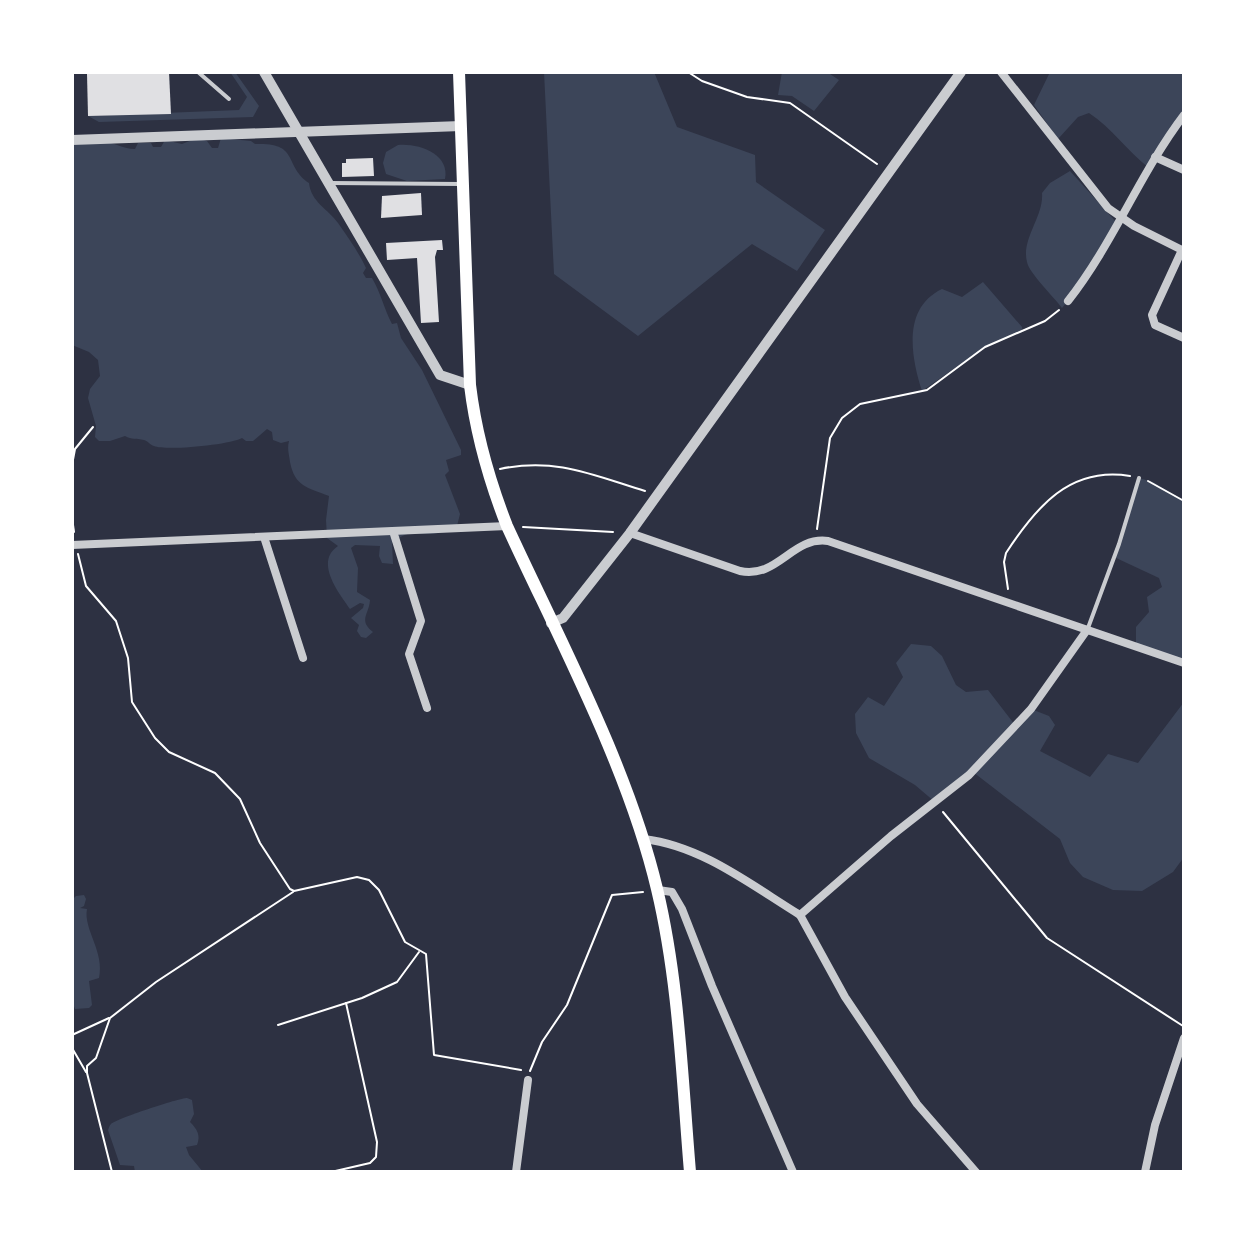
<svg xmlns="http://www.w3.org/2000/svg" width="1256" height="1244" viewBox="0 0 1256 1244" font-family="Montserrat,sans-serif">
<rect width="100%" height="100%" fill="#2d3142"/>
<!-- green -->
<g fill="#3c4559">
<path d="M230 72H235L259 106 253 117 99 122 88 116 239 110 247 97Z"/>
<path d="M544 72H654L677 127 755 155 756 182 825 230 797 271 752 244 638 336 554 274Z"/>
<path d="M782 72H827L839 80 814 111 792 96 778 95Z"/>
<path d="M1050 72H1184V115L1149 168C1127 151 1112 128 1089 113L1078 117 1058 139 1034 105Z"/>
<path d="M197 138 207 141 212 148H218L221 138 251 141 255 144C300 142 283 165 309 183 311 202 328 209 338 223 348 237 359 253 366 268L363 273 366 278H372C381 293 384 309 392 324L397 323 401 338 422 370 461 450V455L446 460 449 471 445 475 460 514 457 526C449 529 439 534 431 534 411 535 410 529 392 543L393 564 382 563 379 556 380 546 355 545 351 548 358 568 357 592 370 600C369 615 358 620 373 632L366 638 361 637 357 631 359 625 351 618 363 608 364 604 360 603 350 609C339 593 314 562 338 546L327 538 326 520 329 496C307 487 295 487 290 462 289 454 287 449 289 441L281 443 273 440 272 432 267 429 253 441H246L242 438C229 445 166 451 154 446 150 445 148 441 144 440 136 438 132 440 125 436L110 441H99L95 437 96 426 88 398 90 389 100 376 98 360 89 352 72 345V144C82 146 90 141 100 141 112 141 122 149 135 149L138 143H151L153 147H161L165 140 182 144Z"/>
<path d="M398 145C419 143 450 154 445 179L407 181 386 174 383 163 386 152Z"/>
<path d="M1070 171 1117 223 1072 296 1062 308C1054 297 1029 273 1027 262 1021 239 1044 216 1042 193L1050 183Z"/>
<path d="M983 282 1022 327V332L985 347 922 391C911 357 902 308 942 289L962 297Z"/>
<path d="M1139 478 1153 482 1184 501V663L1136 647V627L1149 612 1147 597 1162 587 1159 578 1114 557Z"/>
<path d="M911 644 931 646 942 656 956 685 966 692 988 690 1015 725 1031 709 1049 716 1055 725 1040 751 1090 777 1108 754 1138 763 1184 702V857L1173 872 1142 891 1113 890 1083 877 1070 863 1060 839 973 772 935 802 915 785 869 758 856 733 855 714 868 697 884 706 903 677 896 663Z"/>
<path d="M84 895 86 899 84 906 80 908 87 909C83 929 105 952 99 978L89 981 92 1005 89 1008 75 1009 72 1001V900L76 896Z"/>
<path d="M187 1098 192 1100 194 1114 190 1122C197 1129 201 1135 197 1145L186 1147 189 1155 203 1172H135L134 1166 120 1165 108 1130C109 1128 109 1126 111 1124 116 1119 179 1098 187 1098Z"/>
</g>
<!-- building -->
<g fill="#e0e0e3">
<path d="M169 72 171 114 88 116 87 74Z"/>
<path d="M373 158 374 176 342 177V163H346V159Z"/>
<path d="M421 193 422 215 381 218 382 196Z"/>
<path d="M442 240 443 250H437L435 257 439 322 421 323 417 258 387 260 386 243Z"/>
</g>
<g fill="none" stroke-linecap="round" stroke-linejoin="round">
<!-- path -->
<g stroke="#fff" stroke-width="2">
<path d="M688 72 702 81 747 97 790 103 877 164"/>
<path d="M72 465 75 449 93 427"/>
<path d="M500 469C555 457 593 475 645 491"/>
<path d="M1148 481 1184 501"/>
<path d="M72 518 74 532"/>
<path d="M523 527 613 532"/>
<path d="M817 529 830 438 842 418 860 404 927 390 985 347 1045 321 1059 310"/>
<path d="M78 554 86 586 116 621 128 658 132 702 155 738 169 752 215 773 240 799 260 843 290 889 294 891 357 877 369 880 379 890 405 942 426 954 434 1055 521 1070"/>
<path d="M1008 589 1004 562 1006 553C1036 507 1070 466 1130 476"/>
<path d="M943 812 1047 938 1183 1026"/>
<path d="M278 1025 362 998 397 982 419 952"/>
<path d="M72 1035 109 1018"/>
<path d="M72 1048 86 1072"/>
<path d="M530 1071 542 1042 567 1005 612 895 643 892"/>
<path d="M112 1172 87 1073V1066L96 1058 110 1018 156 982 293 892"/>
<path d="M331 1172 370 1163 376 1157 377 1142 346 1003"/>
</g>
<!-- service -->
<g stroke="#caccd0" stroke-width="4">
<path d="M198 72 229 99"/>
<path d="M330 183 461 184"/>
<path d="M1088 628 1119 544 1139 478"/>
</g>
<!-- minor -->
<g stroke="#caccd0" stroke-width="8">
<path d="M1001 72 1108 208 1134 226 1184 251"/>
<path d="M1155 157 1184 170"/>
<path d="M1182 250 1152 315 1155 325 1184 338"/>
<path d="M1068 301C1113 244 1140 173 1184 115"/>
<path d="M393 531 421 621 409 654 427 708"/>
<path d="M630 533 740 571C778 579 792 536 828 541L1184 663"/>
<path d="M264 537 303 658"/>
<path d="M72 545 507 526"/>
<path d="M644 839C702 846 751 885 800 915"/>
<path d="M658 890 672 892 682 909 712 986 793 1172"/>
<path d="M516 1172 528 1080"/>
<path d="M976 1172 917 1104 845 997 800 915 891 836 969 775 1031 709 1087 630"/>
<path d="M1145 1172 1155 1125 1184 1038"/>
</g>
<!-- tertiary -->
<g stroke="#caccd0" stroke-width="10">
<path d="M264 72 440 375 470 385"/>
<path d="M72 140 461 126"/>
<path d="M551 623 563 618 630 533 961 72"/>
</g>
<!-- primary -->
<path stroke="#fff" stroke-width="12" d="M459 72 470 385C476 435 489 480 507 526 560 641 628 767 657 889 679 981 682 1078 690 1172"/>
</g>
<!-- border -->
<rect width="1256" height="1244" fill="none" stroke="#ffffff" stroke-width="148"/>
</svg>
